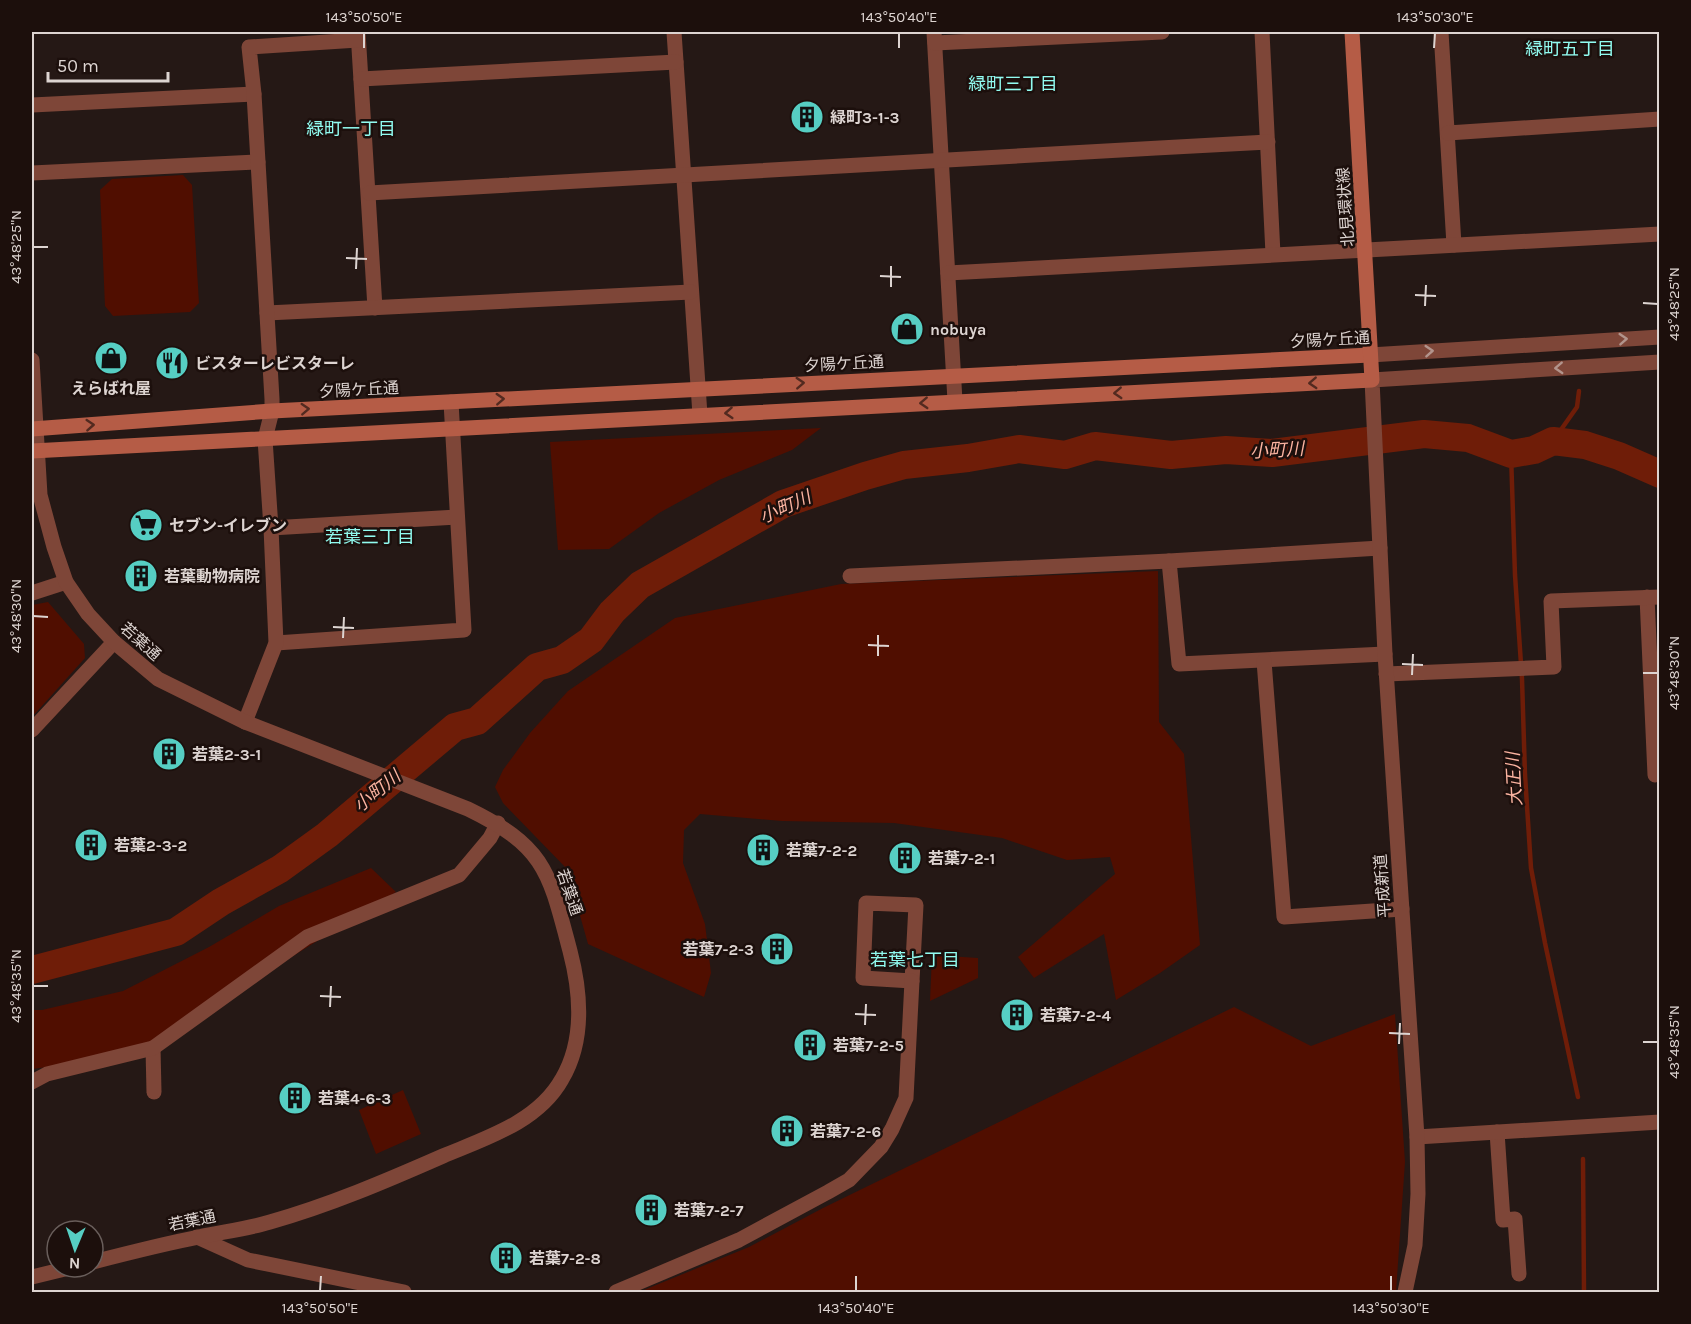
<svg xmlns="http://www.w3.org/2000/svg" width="1691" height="1324" viewBox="0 0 1691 1324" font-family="Karla,'Noto Sans JP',sans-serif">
<rect width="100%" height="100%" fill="#251815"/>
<!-- green -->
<g fill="#500e00">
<path d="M183 175 192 185 199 303 190 312 113 316 105 306 100 190 112 179Z"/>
<path d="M821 428 792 450 719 480 659 513 609 549 558 550 550 442Z"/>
<path d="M1158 571 1159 722 1184 754 1200 945 1160 973 1116 1000 1104 934 1034 978 1018 957 1115 874 1110 857 1067 860 1002 838 894 823 782 821 700 814 684 830 683 863 705 924 711 973 704 997 588 944 567 869 503 803 495 787 503 770 530 733 568 691 675 618 841 584Z"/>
<path d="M48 602 84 644 85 658 32 717V605Z"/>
<path d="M371 868 396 892 148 1046 79 1063 32 1069V1010H42L123 991 209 947 279 906Z"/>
<path d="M932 955 978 958V978L930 1001Z"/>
<path d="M1234 1007 1311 1046 1395 1014 1405 1162 1396 1292H639L749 1247 823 1208Z"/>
<path d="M403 1090 421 1134 376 1154 359 1110Z"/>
</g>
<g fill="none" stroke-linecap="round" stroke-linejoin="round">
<!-- stream -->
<g stroke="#6f1d08" stroke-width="4.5">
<path d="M1553 441 1577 407 1579 391"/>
<path d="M1511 454 1515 575 1522 679 1525 775 1531 868 1545 943 1578 1097"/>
<path d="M1583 1159 1584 1292"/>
</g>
<!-- river -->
<path stroke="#6f1d08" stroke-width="28" d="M32 970 176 932 221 902 280 869 327 835 455 727 477 721 537 667 562 660 591 640 612 612 640 585 783 504 865 476 904 465 968 458 1019 449 1065 455 1095 446 1171 455 1226 450 1272 453 1424 434 1468 438 1511 454 1534 450 1553 441 1585 445 1619 456 1660 474"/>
<!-- minor -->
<g stroke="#7e4638" stroke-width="15">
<path d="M358 32 375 308"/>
<path d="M674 32 700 415"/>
<path d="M934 32 955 401"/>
<path d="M1262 32 1273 254"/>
<path d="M1441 32 1454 245"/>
<path d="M935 43 1162 32"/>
<path d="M361 79 676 62"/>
<path d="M32 105 254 94"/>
<path d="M1448 133 1660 119"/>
<path d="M32 173 258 162"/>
<path d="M369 193C668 177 968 158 1268 142"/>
<path d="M948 273 1660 234"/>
<path d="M267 313 691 292"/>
<path d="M271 528 457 517"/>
<path d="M1169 561 1179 664 1385 654"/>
<path d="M850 576 1169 561 1380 548"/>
<path d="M32 593 66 582"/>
<path d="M1647 597 1655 775"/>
<path d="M276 643 464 630 451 402"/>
<path d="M1264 661 1284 917 1402 909"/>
<path d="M1386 674 1554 667 1551 601 1660 597"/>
<path d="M245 722 276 643 271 528 265 439 272 411V399L254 94 249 47 358 40"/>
<path d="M32 730 114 642"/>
<path d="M866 903 916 905 912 981 863 978Z"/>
<path d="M153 1048 154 1092"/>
<path d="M32 1082 47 1074 153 1048 307 937 459 875 490 838 498 823"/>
<path d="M1497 1132 1503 1220 1515 1219 1519 1274"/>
<path d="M1417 1137 1660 1122"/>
<path d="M197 1237 248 1260 404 1292"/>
<path d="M616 1292 739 1240 828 1192 849 1180 881 1147 892 1129 906 1098 912 981"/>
</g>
<!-- tertiary -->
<g stroke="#7e4638" stroke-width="15">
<path d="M1370 355 1660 337"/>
<path d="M32 360 40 495 54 547 66 582 88 614 114 642 158 679 245 722 468 809C546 847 549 872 570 951 581 993 585 1040 562 1079 538 1122 486 1138 443 1156 386 1181 330 1205 270 1222 247 1229 222 1232 199 1237 163 1244 128 1253 93 1262"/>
<path d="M32 1277 73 1267"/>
<path d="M1405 1292 1415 1245 1418 1194 1417 1137 1385 654 1372 380 1660 362"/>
</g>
<!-- secondary -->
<g stroke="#b55c46" stroke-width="15">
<path d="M32 429 272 411 1370 355"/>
<path d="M32 451 1372 380 1352 32"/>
</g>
</g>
<!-- one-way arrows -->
<defs><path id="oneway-chevron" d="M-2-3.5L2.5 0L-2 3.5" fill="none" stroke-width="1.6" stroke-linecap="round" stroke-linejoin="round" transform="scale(1.5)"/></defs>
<g stroke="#b2948c">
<use href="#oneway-chevron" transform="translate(1623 339) rotate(-4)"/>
<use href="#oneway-chevron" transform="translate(1429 351) rotate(-4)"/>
<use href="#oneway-chevron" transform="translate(1559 368) rotate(177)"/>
</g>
<g stroke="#522a20">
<use href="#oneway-chevron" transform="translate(800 383) rotate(-3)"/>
<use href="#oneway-chevron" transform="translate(1313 383) rotate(177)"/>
<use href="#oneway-chevron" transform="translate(1118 393) rotate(177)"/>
<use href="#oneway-chevron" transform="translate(500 399) rotate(-3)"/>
<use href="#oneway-chevron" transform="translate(924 403) rotate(177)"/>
<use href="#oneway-chevron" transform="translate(305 409) rotate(-3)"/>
<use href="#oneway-chevron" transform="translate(729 413) rotate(176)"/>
<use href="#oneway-chevron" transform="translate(90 425) rotate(-4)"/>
</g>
<!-- ticks -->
<path fill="none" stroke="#ddd4d1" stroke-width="2" d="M364 48V33M899 48V33M1434 48 1435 33M33 247H48M346 258 367 259M356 269 357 248M880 276 901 277M891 287V266M1415 295 1436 296M1643 303 1658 304M1425 306 1426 285M33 616 48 617M333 627 354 628M343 638 344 617M868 645 889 646M878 656V635M1402 664 1423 665M1643 673H1658M1412 675 1413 654M33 986H48M320 996 341 997M330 1007 331 986M855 1014 876 1015M865 1025 866 1004M1389 1033 1410 1034M1643 1042H1658M1399 1044 1400 1023M320 1291 321 1276M856 1291V1276M1391 1291V1276"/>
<!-- icons -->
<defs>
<symbol id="building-disc" viewBox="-11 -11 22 22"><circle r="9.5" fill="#56cec3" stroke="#1c0f0c"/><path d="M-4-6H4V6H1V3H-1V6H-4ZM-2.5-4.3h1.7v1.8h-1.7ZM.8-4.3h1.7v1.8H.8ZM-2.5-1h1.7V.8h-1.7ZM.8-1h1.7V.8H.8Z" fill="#111"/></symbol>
<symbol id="shop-disc" viewBox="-11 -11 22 22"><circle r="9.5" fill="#56cec3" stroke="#1c0f0c"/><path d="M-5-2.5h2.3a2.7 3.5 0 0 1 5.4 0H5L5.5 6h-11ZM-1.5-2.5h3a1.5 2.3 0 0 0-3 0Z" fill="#111"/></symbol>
<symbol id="restaurant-disc" viewBox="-11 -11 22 22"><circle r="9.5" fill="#56cec3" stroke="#1c0f0c"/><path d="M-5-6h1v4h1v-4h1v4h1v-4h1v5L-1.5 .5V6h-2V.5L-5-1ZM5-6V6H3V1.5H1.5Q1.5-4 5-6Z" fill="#111"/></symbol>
<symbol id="supermarket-disc" viewBox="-11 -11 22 22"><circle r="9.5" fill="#56cec3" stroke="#1c0f0c"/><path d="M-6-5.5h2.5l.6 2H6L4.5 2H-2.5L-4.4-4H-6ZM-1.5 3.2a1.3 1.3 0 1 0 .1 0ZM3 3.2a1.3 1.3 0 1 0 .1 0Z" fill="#111"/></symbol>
</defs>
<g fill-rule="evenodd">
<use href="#building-disc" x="788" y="98" width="38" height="38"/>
<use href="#shop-disc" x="888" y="310" width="38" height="38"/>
<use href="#shop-disc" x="92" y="339" width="38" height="38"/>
<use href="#restaurant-disc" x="153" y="344" width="38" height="38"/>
<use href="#supermarket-disc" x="127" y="506" width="38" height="38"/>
<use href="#building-disc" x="122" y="557" width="38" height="38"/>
<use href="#building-disc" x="150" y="735" width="38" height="38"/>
<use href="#building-disc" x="72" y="826" width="38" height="38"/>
<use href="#building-disc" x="744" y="831" width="38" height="38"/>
<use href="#building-disc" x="886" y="839" width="38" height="38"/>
<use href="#building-disc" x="758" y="930" width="38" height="38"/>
<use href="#building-disc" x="998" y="996" width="38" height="38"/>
<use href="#building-disc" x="791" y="1026" width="38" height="38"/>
<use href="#building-disc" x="276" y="1079" width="38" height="38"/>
<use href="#building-disc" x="768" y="1112" width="38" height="38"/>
<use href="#building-disc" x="632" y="1191" width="38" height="38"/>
<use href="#building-disc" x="487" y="1239" width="38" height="38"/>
</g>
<g text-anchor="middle" stroke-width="5" stroke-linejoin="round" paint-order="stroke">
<!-- poi labels -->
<g font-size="16" font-weight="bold" fill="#ddd4d1" stroke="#1c0f0c" text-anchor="start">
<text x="830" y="123">緑町3-1-3</text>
<text x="930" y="335">nobuya</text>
<text x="195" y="369">ビスターレビスターレ</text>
<text x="111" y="394" text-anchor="middle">えらばれ屋</text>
<text x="169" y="531">セブン-イレブン</text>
<text x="164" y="582">若葉動物病院</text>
<text x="192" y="760">若葉2-3-1</text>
<text x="114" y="851">若葉2-3-2</text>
<text x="786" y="856">若葉7-2-2</text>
<text x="928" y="864">若葉7-2-1</text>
<text x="754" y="955" text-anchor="end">若葉7-2-3</text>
<text x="1040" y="1021">若葉7-2-4</text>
<text x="833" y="1051">若葉7-2-5</text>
<text x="318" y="1104">若葉4-6-3</text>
<text x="810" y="1137">若葉7-2-6</text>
<text x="674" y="1216">若葉7-2-7</text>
<text x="529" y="1264">若葉7-2-8</text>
</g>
<!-- street labels -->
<g font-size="16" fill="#ddd4d1" stroke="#1c0f0c">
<text transform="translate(1345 207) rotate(-94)" y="6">北見環状線</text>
<text transform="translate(1330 339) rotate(-3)" y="6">夕陽ケ丘通</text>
<text transform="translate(844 363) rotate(-3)" y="6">夕陽ケ丘通</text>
<text transform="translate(359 389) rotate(-3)" y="6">夕陽ケ丘通</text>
<text transform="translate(141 641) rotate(42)" y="6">若葉通</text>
<text transform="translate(1382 886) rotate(-94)" y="6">平成新道</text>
<text transform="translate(570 892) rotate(71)" y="6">若葉通</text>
<text transform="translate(192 1220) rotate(-12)" y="6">若葉通</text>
</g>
<!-- neighbourhood labels -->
<g font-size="18" fill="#91fbf0" stroke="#1c0f0c">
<text x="1570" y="55">緑町五丁目</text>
<text x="1013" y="90">緑町三丁目</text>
<text x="351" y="135">緑町一丁目</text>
<text x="370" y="543">若葉三丁目</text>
<text x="915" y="966">若葉七丁目</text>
</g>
<!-- water labels -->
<g font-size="18" font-style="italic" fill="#fcb4a1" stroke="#1c0f0c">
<text transform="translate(1277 450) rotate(-3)" y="6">小町川</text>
<text transform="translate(785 507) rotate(-24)" y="6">小町川</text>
<text transform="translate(1514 779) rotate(-93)" y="6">大正川</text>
<text transform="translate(377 791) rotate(-39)" y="6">小町川</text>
</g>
</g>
<!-- border -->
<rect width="1691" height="1324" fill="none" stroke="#1c0f0c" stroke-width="66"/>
<!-- north arrow -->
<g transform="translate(75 1249) rotate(182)"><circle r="28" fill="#1c0f0c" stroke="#695e5b" stroke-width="1.5"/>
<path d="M0-4.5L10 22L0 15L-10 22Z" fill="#56cec3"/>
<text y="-9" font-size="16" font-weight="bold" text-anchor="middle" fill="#ddd4d1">N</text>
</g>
<!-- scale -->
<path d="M48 72v9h120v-9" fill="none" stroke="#ddd4d1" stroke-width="3"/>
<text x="57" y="72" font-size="18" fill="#ddd4d1" stroke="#1c0f0c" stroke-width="4.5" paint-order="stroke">50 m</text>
<rect x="33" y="33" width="1625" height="1258" fill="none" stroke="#ddd4d1" stroke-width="2"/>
<g font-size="15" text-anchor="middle" fill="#ddd4d1">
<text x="364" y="22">143°50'50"E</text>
<text x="899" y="22">143°50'40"E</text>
<text x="1435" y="22">143°50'30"E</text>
<text transform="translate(16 247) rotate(-90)" y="5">43°48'25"N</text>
<text transform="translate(1674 304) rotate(-90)" y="5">43°48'25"N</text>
<text transform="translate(16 616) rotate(-90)" y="5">43°48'30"N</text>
<text transform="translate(1674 673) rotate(-90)" y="5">43°48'30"N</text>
<text transform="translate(16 986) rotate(-90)" y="5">43°48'35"N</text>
<text transform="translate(1674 1042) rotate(-90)" y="5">43°48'35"N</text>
<text x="320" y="1313">143°50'50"E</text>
<text x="856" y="1313">143°50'40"E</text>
<text x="1391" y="1313">143°50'30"E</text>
</g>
</svg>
